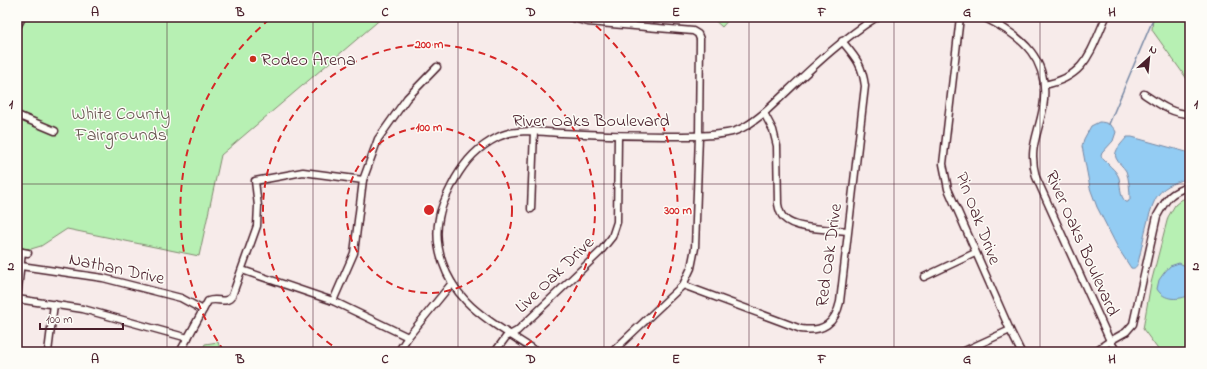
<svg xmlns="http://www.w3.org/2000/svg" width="1207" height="369" viewBox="0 0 1207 369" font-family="'Indie Flower',sans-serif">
<rect width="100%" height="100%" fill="#f7ebea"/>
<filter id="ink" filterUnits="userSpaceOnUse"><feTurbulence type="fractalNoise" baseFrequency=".025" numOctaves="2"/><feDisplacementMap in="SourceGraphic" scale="8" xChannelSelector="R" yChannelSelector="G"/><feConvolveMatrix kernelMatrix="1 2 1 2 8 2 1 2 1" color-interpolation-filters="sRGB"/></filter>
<g filter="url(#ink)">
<!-- green -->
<g fill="#b7f0b3" stroke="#80886f">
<path d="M27 17H383L221 155 199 256 67 229 41 246 31 249 17 248V35Z"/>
<path d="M711 17H731L722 27Z"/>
<path d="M1153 17H1190V79H1187L1152 30Z"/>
<path d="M1190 196V352H1160L1143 329 1151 283 1168 217 1175 205 1181 200Z"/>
<path d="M218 342 221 352H201L205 344Z"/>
</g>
<!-- water -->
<g fill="#93ccf3" stroke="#7687a3">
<path d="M1099 122C1106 122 1113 125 1116 132L1113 141 1102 153 1101 156C1106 164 1116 169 1119 178 1121 186 1119 196 1126 202H1128L1130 199C1130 190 1129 179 1126 171 1123 166 1118 163 1116 158 1113 151 1123 142 1127 137H1132L1190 153V178C1179 181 1165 185 1158 195 1149 206 1142 247 1138 263 1136 267 1135 269 1131 268L1118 248 1097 207 1090 188 1082 146 1084 139 1091 126Z"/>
<path d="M1179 263 1190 268V295C1179 300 1164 301 1157 289L1159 280 1164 273 1170 266Z"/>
</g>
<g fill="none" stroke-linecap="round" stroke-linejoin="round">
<!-- stream -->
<path stroke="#7687a3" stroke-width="1.5" d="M1109 124 1154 17"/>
<defs>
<g id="street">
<path d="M569 17 588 22 693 31 698 34 700 39 699 136 695 248 691 268 683 285 612 352"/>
<path d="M960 17 943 164 948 189 1010 330 1021 352"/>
<path d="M983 17C1023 36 1051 60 1043 108 1038 136 1028 148 1036 177L1110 341 1117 352"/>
<path d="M1044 85C1086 77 1090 52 1106 17"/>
<path d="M1144 94C1159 104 1172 114 1190 114"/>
<path d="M764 113 773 130 777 146 778 204C779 210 780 214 784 218 795 230 831 229 847 231"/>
<path d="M17 115 55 131"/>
<path d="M531 209 534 131"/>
<path d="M17 251 28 253"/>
<path d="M22 252 17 299 83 309 188 338"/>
<path d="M21 266 103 278 181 298 203 310"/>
<path d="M242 270 333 301 408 337"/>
<path d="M924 277 975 253"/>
<path d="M683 285 801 329C823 332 835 324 840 302L865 86C862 64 856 58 842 41"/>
<path d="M333 301 354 253 363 180 378 139 407 98 437 67"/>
<path d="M48 352 54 304"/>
<path d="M180 352 208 301C217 297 226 305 232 296L257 226 258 206 255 181 303 172 363 180"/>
<path d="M398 352 408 337 452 283"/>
<path d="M495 352 506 337 517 331 600 252 612 237 617 222 618 136"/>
<path d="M537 352C515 337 484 320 466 301 445 279 433 247 439 218 441 204 449 191 455 179 466 160 478 147 498 137 516 128 541 132 561 133 596 135 631 136 667 136 687 136 707 137 727 133 741 131 753 122 764 113 800 80 835 43 877 17"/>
<path d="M962 352 1010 330"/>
<path d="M1094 352 1110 341 1126 332 1133 324 1157 216C1167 198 1169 193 1190 186"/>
</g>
<path id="secondary" d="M17 25 21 17"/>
</defs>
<!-- street casing -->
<use href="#street" stroke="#4a1f2b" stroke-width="9"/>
<!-- secondary casing -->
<use href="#secondary" stroke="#4a1f2b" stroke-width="11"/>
<!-- street -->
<use href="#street" stroke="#fdfcf7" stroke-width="6"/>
<!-- secondary -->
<use href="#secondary" stroke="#fdfcf7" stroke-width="8"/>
</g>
</g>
<!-- grid -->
<path fill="none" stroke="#4a1f2b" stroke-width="1" stroke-opacity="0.55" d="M167 17V352M313 17V352M458 17V352M604 17V352M749 17V352M894 17V352M1040 17V352M17 184H1190"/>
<!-- distance rings -->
<g fill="none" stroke="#d62828" stroke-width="2" stroke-dasharray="7 5">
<circle cx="429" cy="210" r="83"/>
<path d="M342 352A166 166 0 1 1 516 352"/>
<path d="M224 351A249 249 0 0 1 271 18M587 18A249 249 0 0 1 634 351"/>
</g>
<!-- markers -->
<circle fill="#c8321e" stroke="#fdfcf7" stroke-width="1.5" cx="253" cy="59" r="4"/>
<g text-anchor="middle" stroke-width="3" stroke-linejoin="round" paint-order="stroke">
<!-- poi labels -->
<g font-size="18" fill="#4a1f2b" stroke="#fdfcf7" text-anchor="start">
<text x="261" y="65">Rodeo Arena</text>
</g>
<!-- park labels -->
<g font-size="18" fill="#65534d" stroke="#fdfcf7">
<text x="121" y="119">White County<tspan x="121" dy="21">Fairgrounds</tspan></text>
</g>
<!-- street labels -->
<g font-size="18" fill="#4a1f2b" stroke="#fdfcf7">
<text x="591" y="126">River Oaks Boulevard</text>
<text transform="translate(979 218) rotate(69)" y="6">Pin Oak Drive</text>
<text transform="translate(1083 243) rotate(66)" y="6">River Oaks Boulevard</text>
<text transform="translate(828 255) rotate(-82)" y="6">Red Oak Drive</text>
<text transform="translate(117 268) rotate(12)" y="6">Nathan Drive</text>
<text transform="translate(554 274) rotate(-44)" y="6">Live Oak Drive</text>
</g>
</g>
<circle cx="429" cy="210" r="6" fill="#d62828" stroke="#fdfcf7" stroke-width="2"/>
<g font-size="12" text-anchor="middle" font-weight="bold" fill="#d62828" stroke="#fdfcf7" stroke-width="3" stroke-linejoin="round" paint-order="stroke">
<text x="429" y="48">200 m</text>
<text x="429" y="131">100 m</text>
<text x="678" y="214">300 m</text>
</g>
<!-- margin -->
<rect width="1207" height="369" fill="none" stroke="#fdfcf7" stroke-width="44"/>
<!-- north arrow -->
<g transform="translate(1149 58) rotate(27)" stroke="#fdfcf7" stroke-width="3" paint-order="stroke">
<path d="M0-3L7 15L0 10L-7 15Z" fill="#4a1f2b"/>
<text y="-6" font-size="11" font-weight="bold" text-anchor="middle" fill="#4a1f2b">N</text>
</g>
<!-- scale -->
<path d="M40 323v6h83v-6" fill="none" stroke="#4a1f2b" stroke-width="2"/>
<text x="46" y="323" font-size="12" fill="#4a1f2b" stroke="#fdfcf7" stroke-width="3" paint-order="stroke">100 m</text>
<rect x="22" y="22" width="1163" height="325" fill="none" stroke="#4a1f2b" stroke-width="1.5"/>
<g font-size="13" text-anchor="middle" font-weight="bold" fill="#4a1f2b">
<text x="95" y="16">A</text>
<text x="240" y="16">B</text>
<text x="385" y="16">C</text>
<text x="531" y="16">D</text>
<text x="676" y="16">E</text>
<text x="822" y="16">F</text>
<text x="967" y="16">G</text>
<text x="1112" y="16">H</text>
<text x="11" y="108">1</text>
<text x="1196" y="108">1</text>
<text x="11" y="270">2</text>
<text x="1196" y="270">2</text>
<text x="95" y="363">A</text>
<text x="240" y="363">B</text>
<text x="385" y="363">C</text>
<text x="531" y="363">D</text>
<text x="676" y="363">E</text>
<text x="822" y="363">F</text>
<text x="967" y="363">G</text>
<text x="1112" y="363">H</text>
</g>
</svg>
